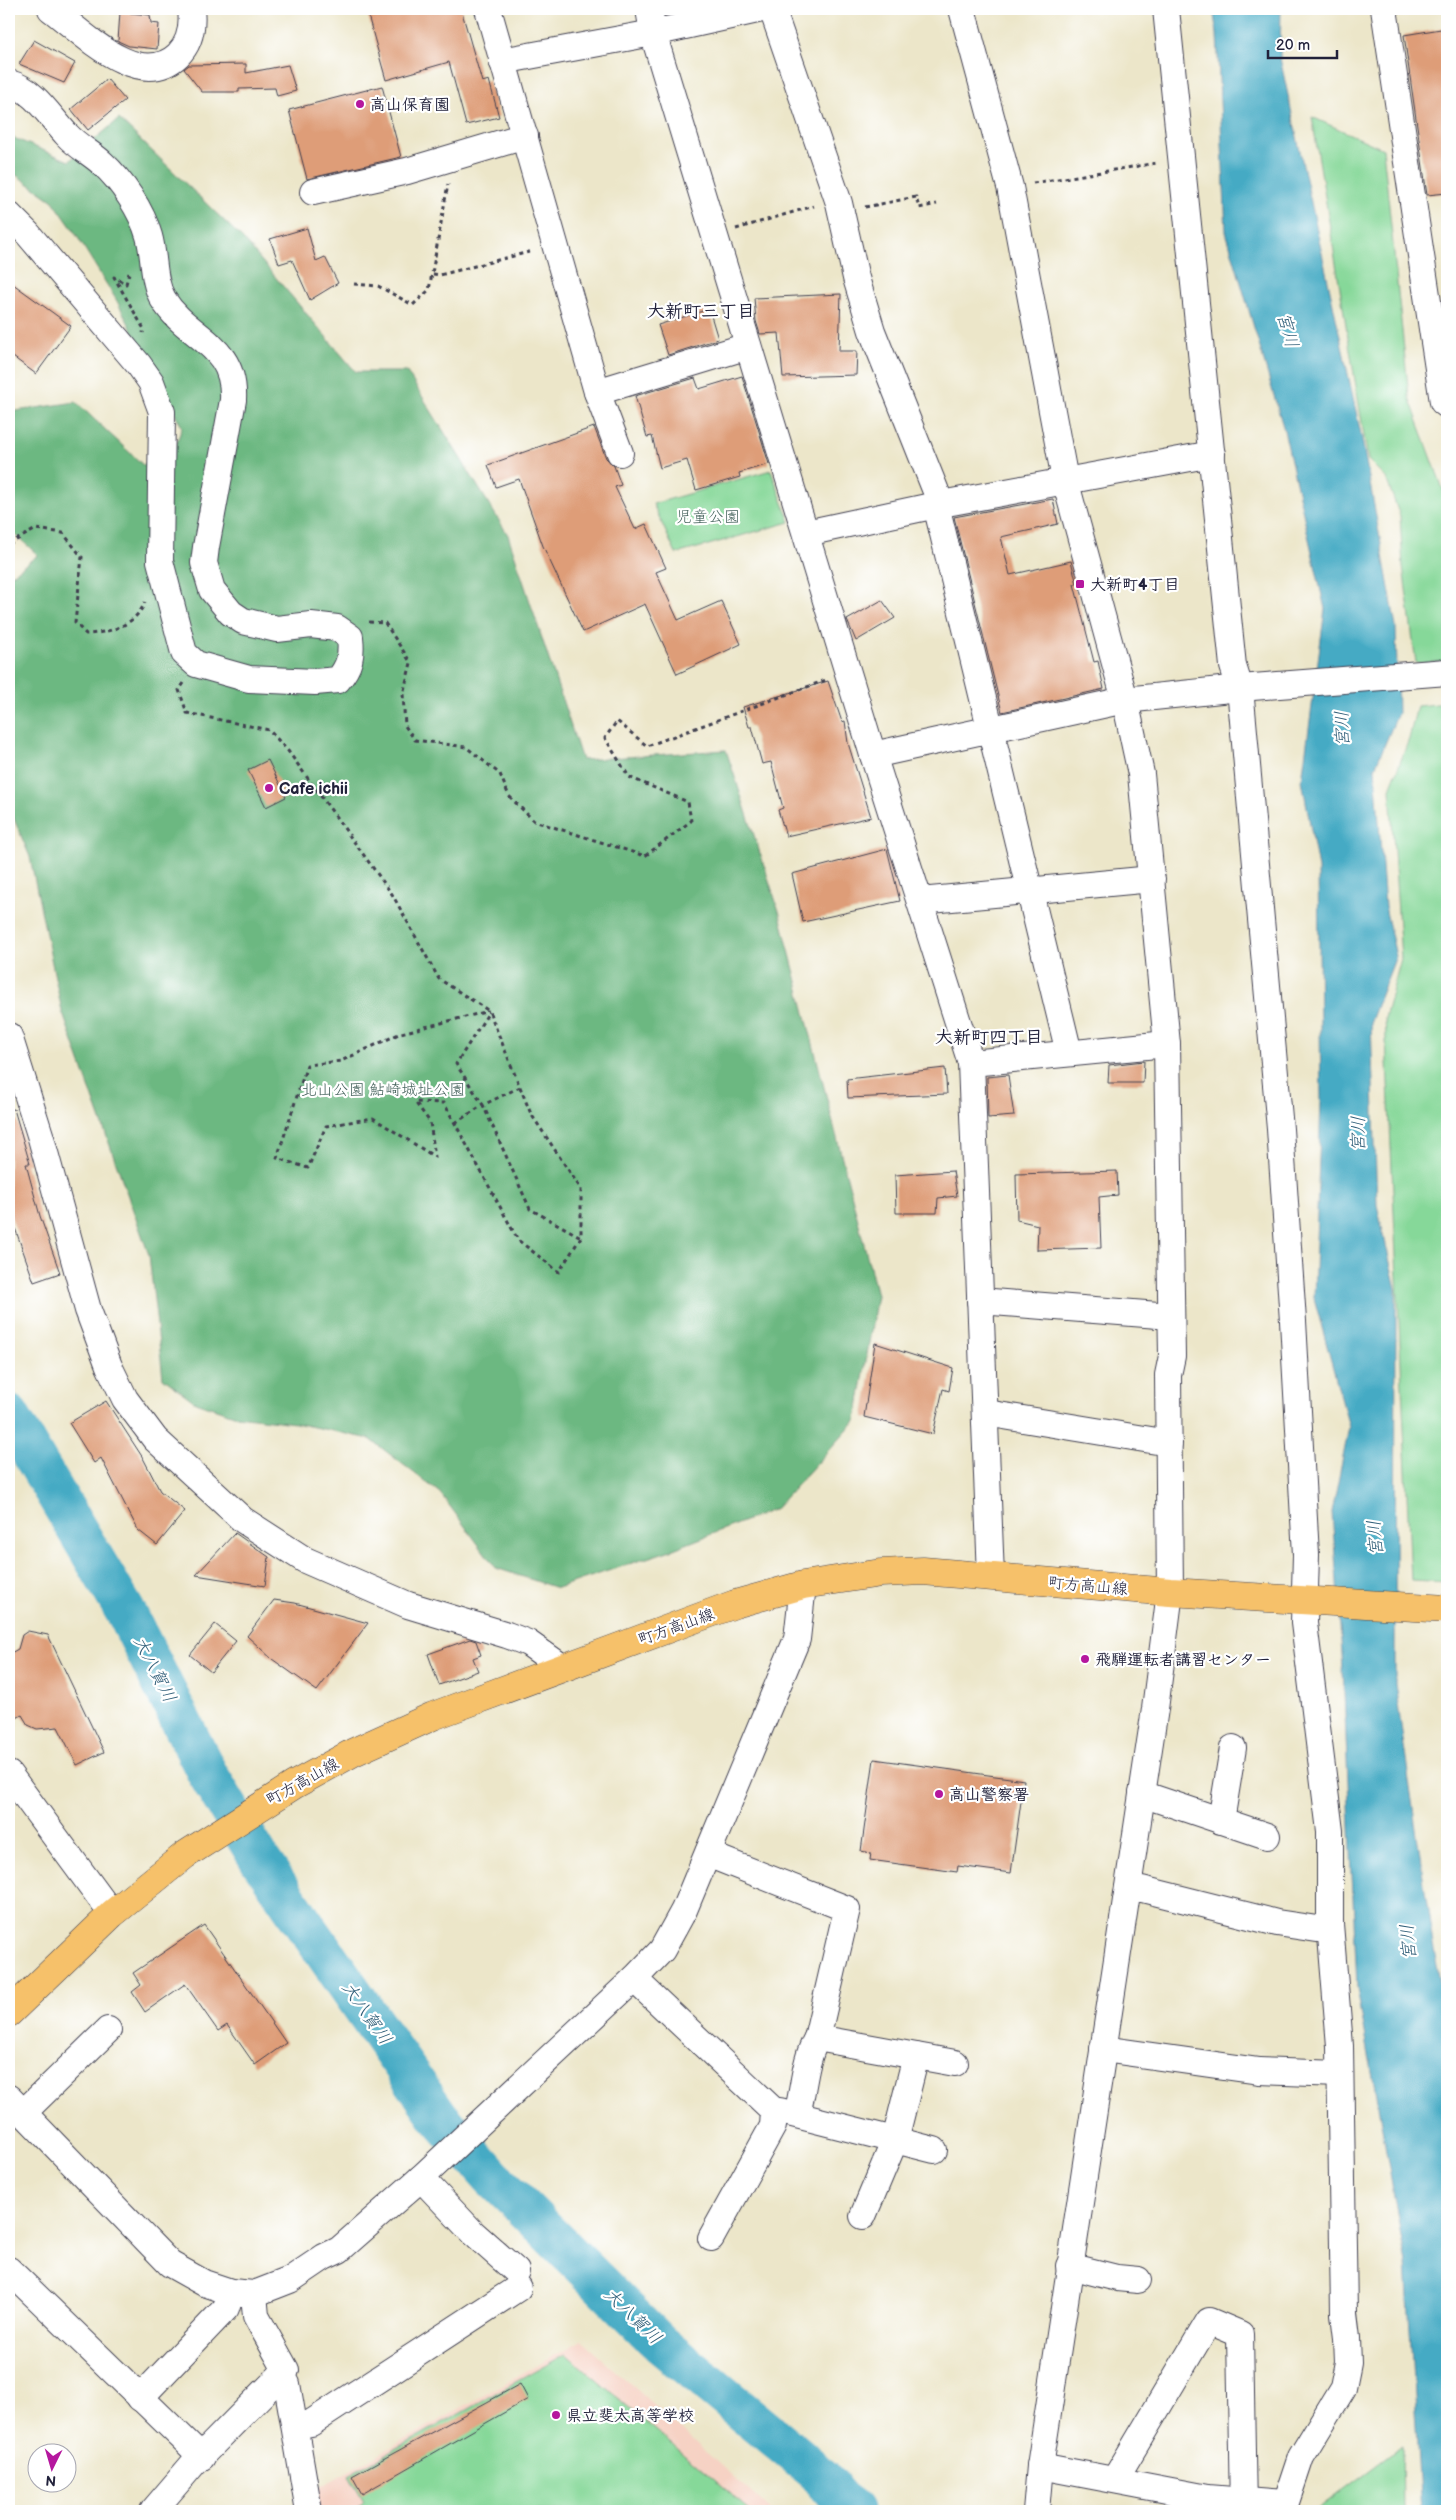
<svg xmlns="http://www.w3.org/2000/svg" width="1456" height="2520" viewBox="0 0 1456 2520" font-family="'Balsamiq Sans','Klee One',sans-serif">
<rect width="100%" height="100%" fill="#fff"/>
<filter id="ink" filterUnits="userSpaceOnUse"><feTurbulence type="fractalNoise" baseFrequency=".02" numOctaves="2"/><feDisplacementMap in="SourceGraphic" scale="10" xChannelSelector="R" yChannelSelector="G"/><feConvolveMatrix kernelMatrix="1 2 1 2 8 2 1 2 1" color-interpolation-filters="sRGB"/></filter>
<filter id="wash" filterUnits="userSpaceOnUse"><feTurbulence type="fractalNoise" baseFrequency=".0096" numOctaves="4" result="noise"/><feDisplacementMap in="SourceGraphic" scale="20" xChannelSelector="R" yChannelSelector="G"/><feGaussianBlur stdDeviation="1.12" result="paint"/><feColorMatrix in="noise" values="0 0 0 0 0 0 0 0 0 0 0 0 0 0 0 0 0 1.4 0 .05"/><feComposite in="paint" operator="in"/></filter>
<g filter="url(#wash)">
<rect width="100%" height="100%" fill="#ece6c9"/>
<!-- built -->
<path fill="#f6d2c4" d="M582 2340 771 2511H317L315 2490Z"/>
<!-- green -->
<g fill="#86d899" stroke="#547d6a">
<path d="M1312 117 1383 149 1409 397 1447 500V661L1416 663 1403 567 1400 516 1386 478 1368 460Z"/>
<path d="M771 470 790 522 676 554 653 504Z"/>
<path d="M1447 703V1582L1411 1580 1385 1018 1401 959 1390 789 1409 739 1417 706Z"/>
<path d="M566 2354 751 2511H355L364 2501 349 2475Z"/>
<path d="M1402 2446 1403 2511H1315Z"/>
</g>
<!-- forest -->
<path fill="#6cb881" stroke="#476d5e" d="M119 119 243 239 356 372H407L508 535 582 760 726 750 779 911 877 1295 856 1420 775 1509 671 1550 557 1588 496 1568 440 1493 370 1439 295 1423 237 1416 195 1402 163 1378 149 1255 62 1011 30 857 9 807V577L38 555 9 529V412L76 402 143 465 172 457 182 427 117 301 72 228 53 201 9 170V136L69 161Z"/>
<!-- water -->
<path fill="#44aac4" stroke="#336680" d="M1213 9H1281L1280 58 1362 439 1396 627 1398 713 1375 768 1385 907 1396 956 1371 1021 1377 1205 1396 1289 1395 1684 1433 1945 1447 2020V2511H1421L1406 2264 1357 1988 1343 1669 1332 1512 1349 1427 1314 1298 1321 1101 1318 868 1302 780 1325 609 1284 430 1226 232 1217 34Z"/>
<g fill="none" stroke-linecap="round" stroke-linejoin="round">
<!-- river -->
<path stroke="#44aac4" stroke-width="41" d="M9 1415 128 1616 207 1773 260 1860 439 2117 492 2177 661 2344 822 2477 852 2511"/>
</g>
<g id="blocks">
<!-- building -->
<g fill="#de9d78">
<path d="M378 9H461L482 82 489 80 499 117 466 125 449 62 386 80 367 12Z"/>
<path d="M120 12 150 15 151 23 159 24 157 49 129 46 118 41Z"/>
<path d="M1447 28V193L1427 195 1404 35Z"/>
<path d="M34 40 75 63 64 83 19 64Z"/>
<path d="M246 64V73L288 65 296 91 277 96 275 88 239 89V92H202L184 69 189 65Z"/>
<path d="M107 79 125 100 88 130 71 109Z"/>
<path d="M382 86 401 157 307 179 289 110Z"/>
<path d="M307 228 316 261 325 257 338 283 310 300 292 260 279 264 270 239Z"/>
<path d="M9 281 71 326 36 374 9 354Z"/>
<path d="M841 294 839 351H857L856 375 783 377 779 333 760 334 756 321 754 298Z"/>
<path d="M709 309 718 339 668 355 658 325Z"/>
<path d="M742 376 769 464 739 473 740 477 696 490 687 460 660 468 652 436 647 437 635 396 695 378 699 389Z"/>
<path d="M594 427 606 458 614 466 621 485 615 487 635 529 646 524 666 568 656 572 678 620 721 601 741 644 677 674 645 604 583 632 543 546 519 479 496 487 488 465Z"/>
<path d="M1053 499 1058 524 1001 537 1010 575 1071 561 1077 584H1074L1094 662 1098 661 1104 689 1002 712 954 517Z"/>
<path d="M882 600 895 618 856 641 847 620Z"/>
<path d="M828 681 842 722 845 721 848 743 871 817 786 836 778 810 783 808 771 762 762 764 752 727H749L743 707Z"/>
<path d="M268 760 286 797 266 807 248 770Z"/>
<path d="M887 849 900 901 803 922 792 874Z"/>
<path d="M1144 1061 1143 1083H1108L1109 1065Z"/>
<path d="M945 1068 947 1094 848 1098 847 1079Z"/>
<path d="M1008 1075 1014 1116 988 1118 987 1077Z"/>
<path d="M14 1109 30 1164H26L40 1216 60 1273 34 1282 9 1211V1110Z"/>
<path d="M953 1171 957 1196 938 1198 937 1213H896L895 1175Z"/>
<path d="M1117 1171 1118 1195 1099 1197 1101 1248 1037 1250 1038 1225 1017 1220 1016 1174Z"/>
<path d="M875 1343 953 1368 949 1391 943 1389 933 1434 864 1417Z"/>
<path d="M106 1401 143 1458 160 1491 185 1511 157 1545 138 1530 101 1458 94 1463 69 1423Z"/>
<path d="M235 1533 269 1557 265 1586 196 1575Z"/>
<path d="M274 1600 295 1603 368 1623 317 1691 272 1659 247 1636Z"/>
<path d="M215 1624 236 1641 211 1672 190 1655Z"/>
<path d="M28 1631 48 1635 104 1752 77 1765 58 1727 37 1729 28 1725 22 1715 9 1722V1654L18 1649 22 1635Z"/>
<path d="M470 1639 476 1641 481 1655 473 1658 478 1671 439 1685 428 1654Z"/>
<path d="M874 1759 1024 1780 1011 1873 958 1866 957 1872 870 1860 871 1853 861 1851Z"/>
<path d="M204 1925 286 2043 255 2065 227 2025 218 2031 185 1984 145 2012 132 1992 141 1985 133 1973Z"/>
<path d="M520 2384 528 2399 362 2494 352 2476Z"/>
</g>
</g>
</g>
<g filter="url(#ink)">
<use href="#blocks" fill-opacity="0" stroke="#403f50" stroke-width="1"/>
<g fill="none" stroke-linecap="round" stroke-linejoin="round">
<defs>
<g id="minor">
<path d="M51 9C82 32 139 92 178 55 191 42 193 26 191 9"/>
<path d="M488 9 597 392 620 453"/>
<path d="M649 9 653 33 873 755 971 1063 991 1577"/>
<path d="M772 9 839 203 856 278 872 331 941 504"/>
<path d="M962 9 1010 187 1065 480 1125 700 1141 774 1167 1044 1172 1356 1168 1375 1170 1592 1155 1709 1040 2466 1036 2511"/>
<path d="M1166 9 1233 666 1240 688 1280 1129 1293 1321 1306 1555 1304 1623 1330 1831V1924L1340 2046 1344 2314 1347 2338 1348 2363 1343 2388 1301 2457 1283 2511"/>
<path d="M1384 9 1443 402 1447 405"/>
<path d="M502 61 653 33 762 9"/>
<path d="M9 83C34 89 50 117 67 135 77 146 91 153 102 163 122 181 142 211 149 236 155 257 152 280 163 299 187 339 236 343 233 400L206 547 204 563 212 590 231 613 243 621 277 629 311 625 337 628 350 637C352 655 350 666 338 680L315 682 249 679 196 664 184 653 160 561 162 412 151 382 139 365 28 234 9 215"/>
<path d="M313 192 407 171 525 136"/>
<path d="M597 392 748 346"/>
<path d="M936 505 1069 1053"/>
<path d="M806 533 941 504 1212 454"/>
<path d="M873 755 1125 700 1240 688 1447 672"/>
<path d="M920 901 1152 879"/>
<path d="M9 1036 41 1138 88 1310 109 1366 125 1399 155 1439 243 1520 305 1560 408 1605 507 1635 528 1643 562 1667"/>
<path d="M971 1063 1167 1044"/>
<path d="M980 1301 1171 1316"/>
<path d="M986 1413 1169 1443"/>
<path d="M9 1774 112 1914"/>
<path d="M1142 1794 1267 1836"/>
<path d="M1221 1821 1233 1748"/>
<path d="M709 1851 720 1859 847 1909 817 2038C804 2061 804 2089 797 2114"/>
<path d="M1128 1889H1142L1277 1923 1317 1929 1330 1924"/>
<path d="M634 1979 774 2111 773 2126 711 2238"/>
<path d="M817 2038 955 2063"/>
<path d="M1103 2049 1259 2071 1340 2074"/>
<path d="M9 2098 170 2264 204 2283 231 2292 254 2294 290 2280 324 2257 339 2250 421 2178 634 1979 662 1950 684 1910 797 1639 803 1585"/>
<path d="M780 2111 934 2150"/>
<path d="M23 2113 108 2030"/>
<path d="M421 2178 473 2233 516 2271"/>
<path d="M863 2216 895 2140 916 2056"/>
<path d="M1069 2266 1117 2278 1138 2280"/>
<path d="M9 2270 202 2457"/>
<path d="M281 2375 287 2384 309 2511"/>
<path d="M140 2398 226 2308 231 2292"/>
<path d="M295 2426 311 2423 518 2288"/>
<path d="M1040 2466 1208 2498 1284 2504"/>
<path d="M1115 2479 1209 2321 1240 2334 1243 2511"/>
<path d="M153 2511 194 2463 286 2370 256 2316 254 2294"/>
</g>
<path id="major" d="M9 2013 112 1914 185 1855 294 1785 354 1752 433 1716 735 1604 803 1585 881 1573 923 1571 1170 1592 1447 1609"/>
</defs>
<!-- minor casing -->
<use href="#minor" stroke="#403f50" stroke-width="28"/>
<!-- major casing -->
<use href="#major" stroke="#403f50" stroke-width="29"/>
<!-- path -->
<g stroke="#403f50" stroke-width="3" stroke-dasharray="4 4" stroke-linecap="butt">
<path d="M1033 183 1157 163"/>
<path d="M865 207 916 197 919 208 937 204"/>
<path d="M736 229 814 206"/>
<path d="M129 273 126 284 114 277 144 329 143 333"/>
<path d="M433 274 440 275 533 251"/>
<path d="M354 284 378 286 413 305 429 290 448 184"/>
<path d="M9 544 36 529 63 533 82 557 75 623 86 634C110 633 136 625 145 602"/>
<path d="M369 622 385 623 411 663 403 694 405 726 415 740 466 747 500 774 509 796 534 821 645 856 691 821 688 802 629 777 605 738 617 721 647 746 826 680"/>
<path d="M184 683 179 690 187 713 269 730 288 751 392 894 439 979 489 1011 531 1114 581 1189V1237L559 1272 518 1240 444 1103 415 1102 430 1122 435 1157 373 1118 326 1126 308 1168 277 1158 307 1065 341 1061 401 1033 489 1011"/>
<path d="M520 1087 483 1105 530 1209 581 1237"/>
<path d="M455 1123 483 1105 456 1064 489 1012"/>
</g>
<!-- minor -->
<use href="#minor" stroke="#fff" stroke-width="26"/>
<!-- major -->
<use href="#major" stroke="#f6c16b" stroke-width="28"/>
</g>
</g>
<!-- markers -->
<g fill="#b5179e" stroke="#fff" stroke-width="2">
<circle cx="360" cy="104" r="5"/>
<rect x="1075" y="579" width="10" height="10" rx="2.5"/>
<circle cx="269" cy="788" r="5"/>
<circle cx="1085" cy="1659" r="5"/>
<circle cx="939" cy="1794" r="5"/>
<circle cx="556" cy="2415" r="5"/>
</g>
<g text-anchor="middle" stroke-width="4.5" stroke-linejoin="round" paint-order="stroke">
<!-- poi labels -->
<g font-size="16" font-weight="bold" fill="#22223b" stroke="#fff" text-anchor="start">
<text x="370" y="110">高山保育園</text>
<text x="1090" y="590">大新町4丁目</text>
<text x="279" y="794">Cafe ichii</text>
<text x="1095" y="1665">飛騨運転者講習センター</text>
<text x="949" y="1800">高山警察署</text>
<text x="566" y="2421">県立斐太高等学校</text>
</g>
<!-- park labels -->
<g font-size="16" fill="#45625c" stroke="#fff">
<text x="708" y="522">児童公園</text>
<text x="383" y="1095">北山公園 鮎崎城址公園</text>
</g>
<!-- street labels -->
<g font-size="16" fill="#22223b" stroke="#fff">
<text transform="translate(1088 1585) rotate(5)" y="6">町方高山線</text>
<text transform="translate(676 1626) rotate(-20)" y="6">町方高山線</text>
<text transform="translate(302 1781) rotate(-29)" y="6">町方高山線</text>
</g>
<!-- neighbourhood labels -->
<g font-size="18" font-weight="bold" fill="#22223b" stroke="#fff">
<text x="701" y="317">大新町三丁目</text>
<text x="989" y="1043">大新町四丁目</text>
</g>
<!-- water labels -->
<g font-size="18" font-style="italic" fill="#315f79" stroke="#fff">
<text transform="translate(1288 330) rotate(75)" y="6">宮川</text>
<text transform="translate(1342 729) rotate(-92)" y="6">宮川</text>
<text transform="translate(1358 1134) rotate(-90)" y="6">宮川</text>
<text transform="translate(1375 1538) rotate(-95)" y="6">宮川</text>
<text transform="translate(155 1669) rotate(63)" y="6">大八賀川</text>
<text transform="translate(1408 1942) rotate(-95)" y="6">宮川</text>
<text transform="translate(367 2013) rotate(55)" y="6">大八賀川</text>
<text transform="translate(633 2316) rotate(44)" y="6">大八賀川</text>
</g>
</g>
<!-- margin -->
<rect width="1456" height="2520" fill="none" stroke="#fff" stroke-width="30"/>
<!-- north arrow -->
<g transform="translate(52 2468) rotate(185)"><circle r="24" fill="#ffffff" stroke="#a7a7b1"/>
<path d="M0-4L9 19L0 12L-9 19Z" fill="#b5179e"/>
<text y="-8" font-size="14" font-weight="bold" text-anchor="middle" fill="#22223b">N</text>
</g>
<!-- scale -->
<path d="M1268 50v8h69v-8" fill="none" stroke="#22223b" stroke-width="2.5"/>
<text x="1276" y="50" font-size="15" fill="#22223b" stroke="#ffffff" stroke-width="4" paint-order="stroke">20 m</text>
</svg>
